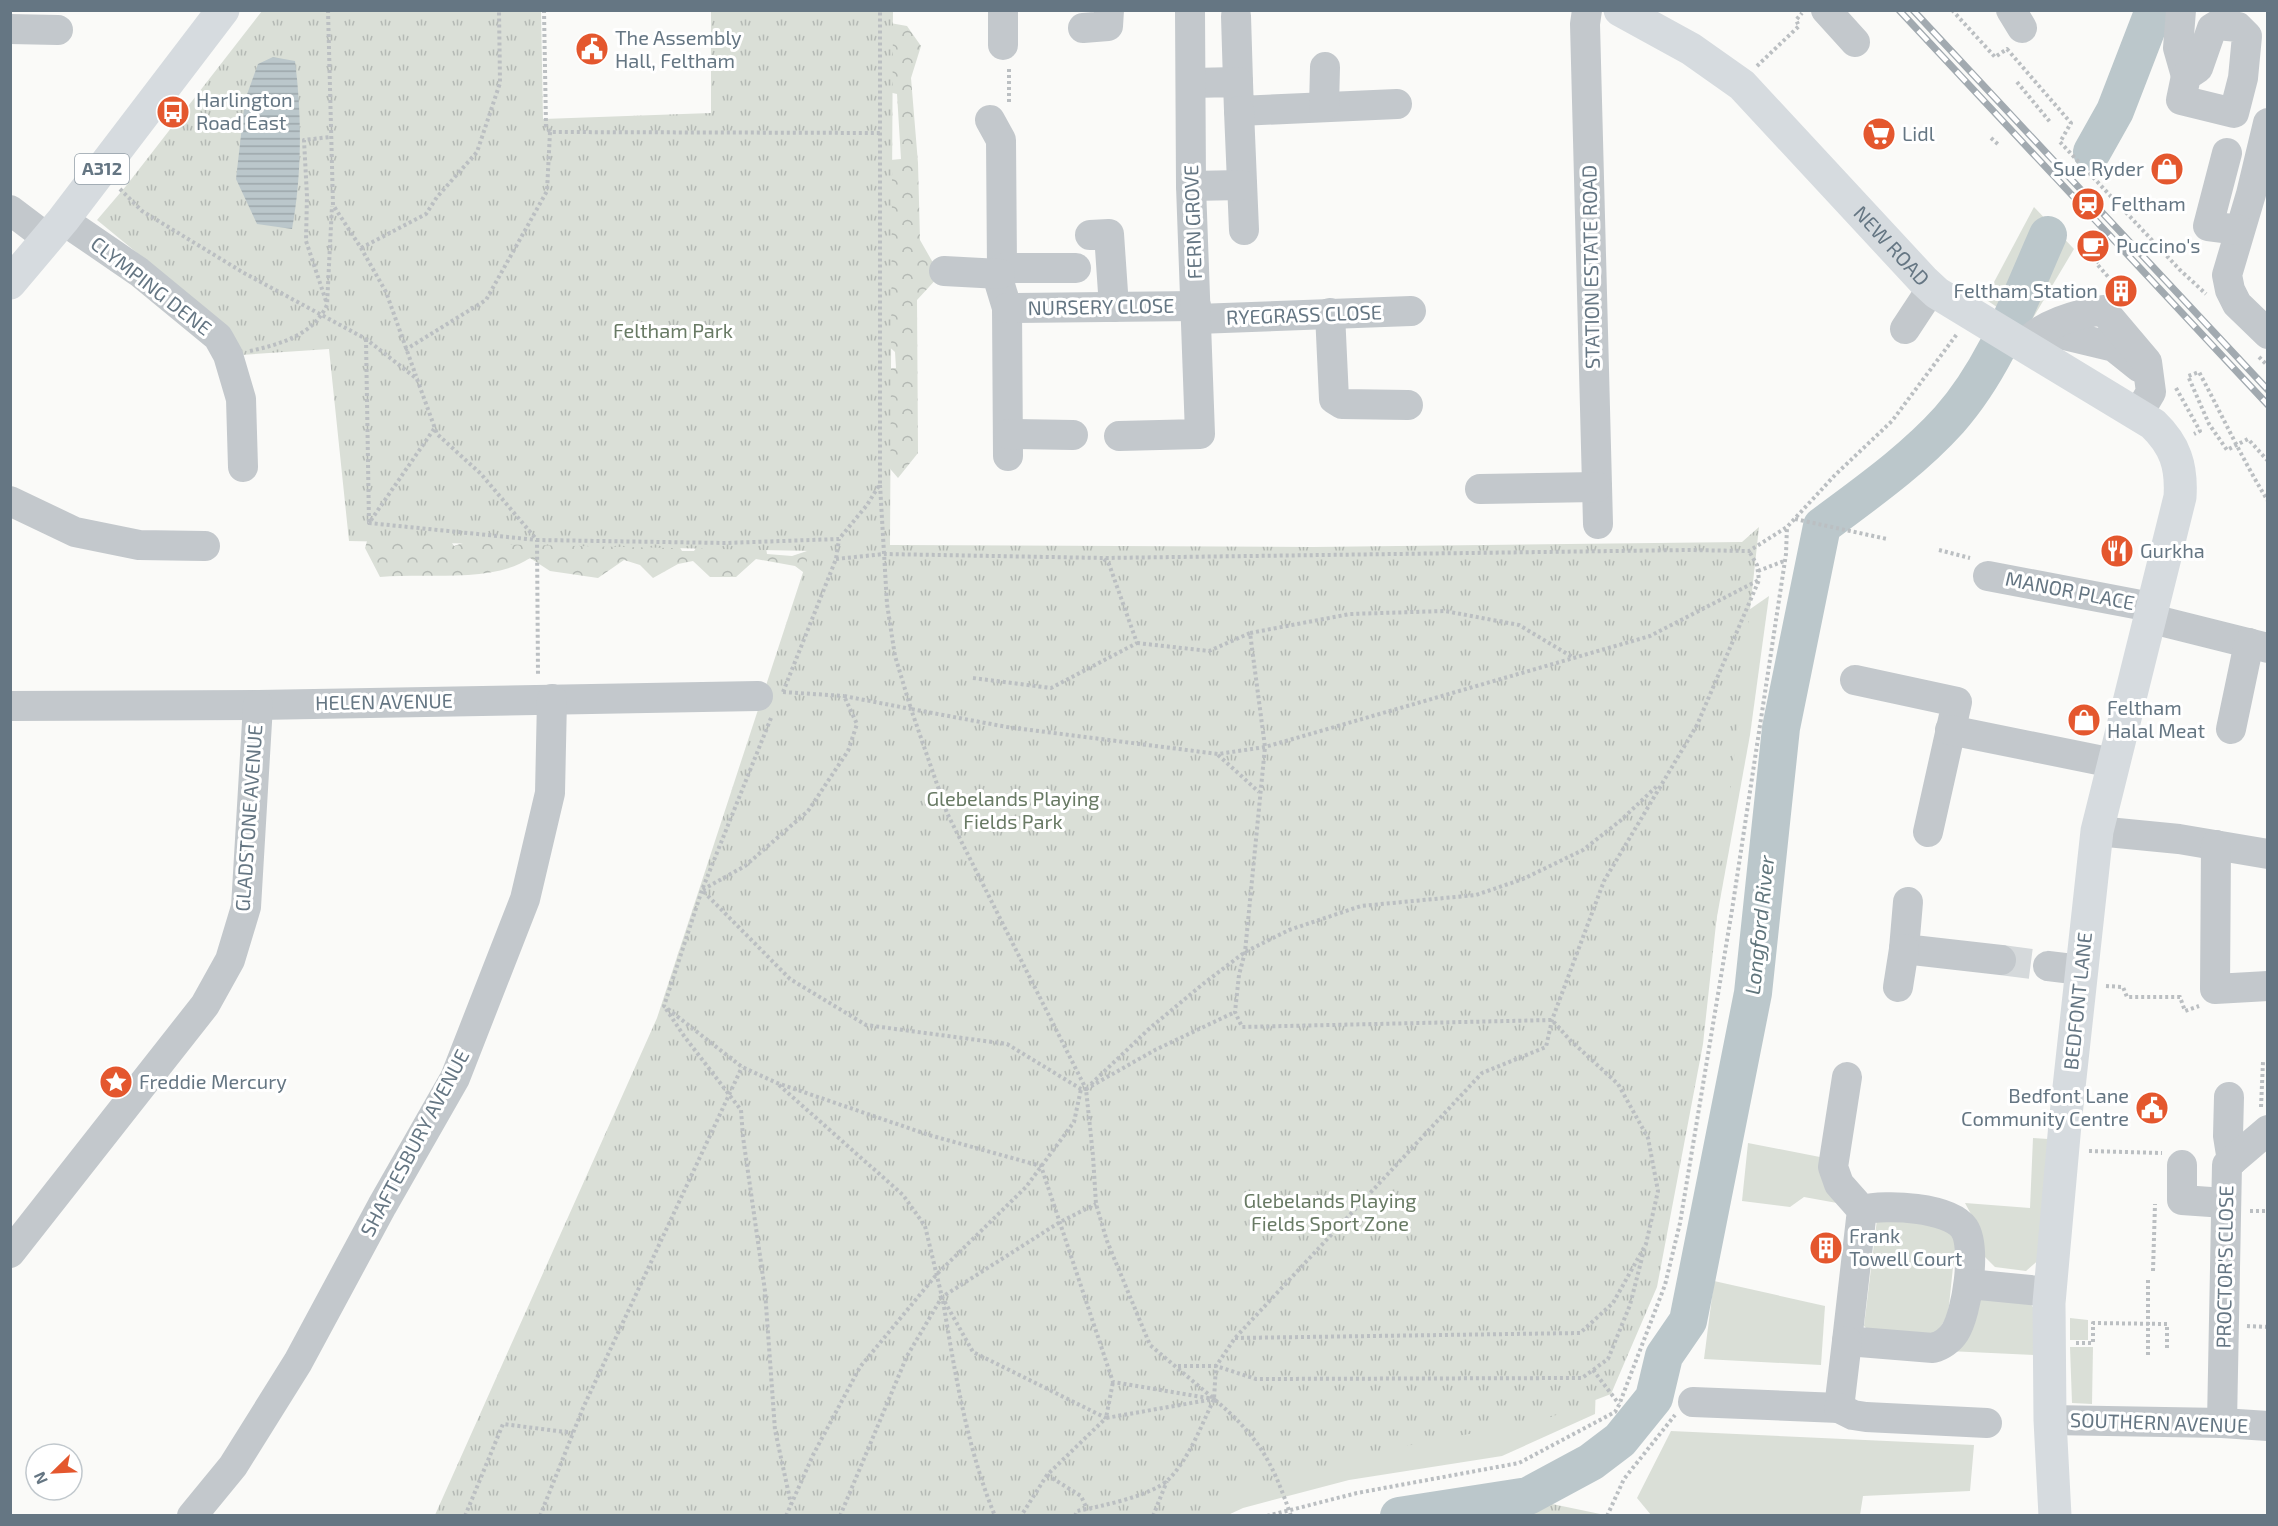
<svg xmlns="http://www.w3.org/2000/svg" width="2278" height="1526" viewBox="0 0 2278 1526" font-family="'Exo 2',sans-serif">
<defs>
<pattern id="forest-crowns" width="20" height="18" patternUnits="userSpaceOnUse" patternTransform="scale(1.5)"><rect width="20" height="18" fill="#dadfd7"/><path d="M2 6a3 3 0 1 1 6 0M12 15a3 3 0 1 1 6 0" fill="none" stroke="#b4b9b4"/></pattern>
<pattern id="park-tufts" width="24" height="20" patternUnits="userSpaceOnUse" patternTransform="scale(1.5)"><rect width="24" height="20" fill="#dadfd7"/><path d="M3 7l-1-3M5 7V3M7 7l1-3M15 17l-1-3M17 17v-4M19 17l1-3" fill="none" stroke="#b4b9b4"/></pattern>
<pattern id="water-rules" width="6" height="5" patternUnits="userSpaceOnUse" patternTransform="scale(1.5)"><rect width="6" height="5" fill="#bbc7cb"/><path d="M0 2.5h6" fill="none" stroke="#9ca6aa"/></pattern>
</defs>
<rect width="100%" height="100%" fill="#fafaf8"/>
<!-- grass -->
<g fill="#dadfd7">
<path d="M2034 207 2074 249 2033 318 2016 320 1985 299Z"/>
<path d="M1769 596 1750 735 1706 977 1743 614Z"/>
<path d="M2033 1138 2048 1139 2042 1257 2026 1271 1995 1267 1982 1254 1978 1227 1965 1203 2030 1208Z"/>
<path d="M1748 1143 1825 1158 1859 1207 1804 1197 1790 1207 1742 1201Z"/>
<path d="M1878 1211 1954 1224 1959 1241 1953 1267 1948 1315 1936 1334 1868 1330 1864 1326Z"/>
<path d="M1714 1281 1825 1306 1821 1365 1704 1359Z"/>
<path d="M1980 1297H2026L2037 1313 2036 1355 1948 1351Z"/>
<path d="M2070 1318 2088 1320V1340H2070Z"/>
<path d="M2070 1347H2093L2092 1404 2072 1403Z"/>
<path d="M1596 1383 1595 1414 1502 1456 1349 1480 1243 1508 1228 1515H1188L1268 1397Z"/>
<path d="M1671 1431 1974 1445 1970 1491 1863 1496 1860 1515H1651L1637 1498Z"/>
</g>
<!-- forest -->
<g fill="url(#forest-crowns)">
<path d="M873 20 907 26 921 46 911 78 918 163 920 240 940 275 917 300 918 453 898 478 874 450 871 370 896 368 895 352 860 320V163L901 159 897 94 867 87Z"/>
<path d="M763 529 767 554 792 556 819 547 811 578 795 566 756 559 736 577H710L693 561 678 564 653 578 640 565 624 560 598 578 550 571 530 558C494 583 424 573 380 577L365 548 370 531 448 537 454 546 469 541 673 536 682 551H694L698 545Z"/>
</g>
<!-- park -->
<g fill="url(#park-tufts)">
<path d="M262 11H541L543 119 711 113V11H893L890 545 1313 547 1742 542 1759 527 1703 1044 1657 1287 1611 1394 1543 1420 1406 1446 1236 1490 1202 1515H435L657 1018 810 551 349 541 329 349 241 355 231 330 97 220 126 186Z"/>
<path d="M1533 1500 1605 1515H1457Z"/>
</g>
<!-- water -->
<path fill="url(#water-rules)" d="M273 57 295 61C302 116 302 174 292 229L257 224 236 179 245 100 258 64Z"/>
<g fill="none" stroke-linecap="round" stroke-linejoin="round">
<!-- river -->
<g stroke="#bbc7cb" stroke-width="38">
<path d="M2092 152 2115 111 2154 10"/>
<path d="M1399 1516 1528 1496 1591 1462 1620 1440 1654 1398 1664 1356 1688 1321 1753 993 1781 728 1822 526C1866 493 1912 461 1949 420 1996 367 2020 298 2048 235"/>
</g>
<!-- minor-tunnel -->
<path stroke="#d5d9db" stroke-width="30" stroke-dasharray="30 15" stroke-linecap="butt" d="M2001 960 2048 966"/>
<!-- path -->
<g stroke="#bbbfc2" stroke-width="4" stroke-dasharray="3 3" stroke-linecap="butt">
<path d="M328 10 333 205 361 248 386 292 416 376"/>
<path d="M544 10 546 126 550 132"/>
<path d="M1952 10 1995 57 2007 49 2071 123 2060 142 2180 270 2206 294"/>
<path d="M1757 66 1799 26 1796 20 1802 13"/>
<path d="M1009 69V103"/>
<path d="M2017 82 2050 122"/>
<path d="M1991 138 1999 145"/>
<path d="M120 189 142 211 244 273 366 339 417 379 437 434 481 474 537 540 725 543 839 539 867 505 880 484V10"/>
<path d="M361 248 426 214 437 197 477 152 500 83 499 10"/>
<path d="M2105 251 2096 263 2117 287 2115 289"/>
<path d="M326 301 306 241 307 196 304 140 330 137"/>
<path d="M366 339 369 523"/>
<path d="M405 350 486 300 547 191 550 132 881 133"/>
<path d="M250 351C281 344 313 335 327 305L332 206"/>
<path d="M2259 357 2268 366"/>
<path d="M2176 388 2200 431 2194 434"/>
<path d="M434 429 369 523 537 540 538 675"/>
<path d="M2268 461 2248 439 2227 450 2209 424 2188 376 2199 372C2222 415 2242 459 2268 501"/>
<path d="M880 485 887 604 895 656 911 709 1007 727 1218 754 1265 747 1650 636 1759 580"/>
<path d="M1795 519 1887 539"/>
<path d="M1939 550 1970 558"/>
<path d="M836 559 884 554 1104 558 1688 550 1749 551 1787 527 1835 475 1892 421 1957 334"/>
<path d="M1758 571 1784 561"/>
<path d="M1137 643 1209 651 1250 633"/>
<path d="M973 678 1051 688 1137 643 1109 564 1104 559"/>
<path d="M783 692 836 559 839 539"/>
<path d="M783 692 844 696"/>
<path d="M844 696 911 709 947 813 1086 1089H1081L1007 1044 866 1025 790 979 702 890 745 866 808 811 848 751 857 724Z"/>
<path d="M771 718 702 890 664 1006 742 1067 777 1083 929 1135 1041 1166 1113 1382 1214 1399 1106 1418 1113 1382"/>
<path d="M1218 755 1259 792"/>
<path d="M2106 986 2123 987 2127 997H2180L2185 1011 2199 1006"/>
<path d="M666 1009 684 1036 741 1110 743 1137 765 1291 775 1430 791 1504"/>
<path d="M1091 1084 1150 1028 1203 984 1245 952 1289 930 1361 906 1476 895 1523 879 1583 850 1620 821 1657 786"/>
<path d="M779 1085 903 1195 925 1226 942 1297 973 1352 1106 1418 1047 1475 1021 1516"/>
<path d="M2261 1107 2263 1062H2268"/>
<path d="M2089 1151 2162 1153"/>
<path d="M2250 1211H2268"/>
<path d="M2153 1271 2155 1204"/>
<path d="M943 1301C955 1373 967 1448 995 1516"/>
<path d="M2247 1326 2268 1327"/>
<path d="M1235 1338 1580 1333 1613 1303 1646 1244 1658 1191 1648 1138 1618 1084 1570 1040 1552 1020 1242 1027 1235 1012 1239 975 1245 952 1265 747 1250 633 1350 614 1445 611 1519 625 1574 658"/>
<path d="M2076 1343H2093V1323L2167 1324V1351"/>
<path d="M2148 1355V1277"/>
<path d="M1178 1366H1216L1256 1379 1582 1378 1608 1359 1630 1305 1644 1250"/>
<path d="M1593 1370 1619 1404"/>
<path d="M1047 1475 1081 1496 1087 1509"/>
<path d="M465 1516 503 1424 573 1433"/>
<path d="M540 1516 583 1408 742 1067"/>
<path d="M786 1516 813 1455 860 1367 937 1274 1026 1187 1074 1122 1081 1089"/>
<path d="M840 1516 907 1356 942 1297 1060 1222 1096 1204"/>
<path d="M1075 1516 1077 1511C1101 1506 1152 1496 1169 1479 1190 1457 1201 1426 1214 1399L1150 1345 1107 1241 1096 1204 1093 1156 1086 1089 1155 1050 1235 1012"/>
<path d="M1153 1516 1167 1481"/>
<path d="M1267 1516 1357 1493 1519 1463 1615 1412 1619 1405 1665 1285 1680 1223 1732 910 1786 554 1787 527"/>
<path d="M1291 1516C1272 1461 1259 1437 1214 1399L1216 1366 1235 1338 1482 1073 1546 1047 1552 1020 1604 881 1697 725 1759 580 1757 565 1749 551"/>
<path d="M1607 1516 1624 1479 1675 1415"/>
</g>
<!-- minor -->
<g stroke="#c3c8cc" stroke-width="30">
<path d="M1587 10 1585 24 1598 524"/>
<path d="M1826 10 1855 42"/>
<path d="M2011 10 2022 28"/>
<path d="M2181 10 2178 48 2186 76"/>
<path d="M1236 16 1238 82"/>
<path d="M2217 25 2238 27 2247 36 2243 78 2234 113 2181 100 2186 76 2198 68 2212 28Z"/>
<path d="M1083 28 1108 26 1109 10"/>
<path d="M10 29 58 30"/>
<path d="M1003 45V10"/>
<path d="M1191 83 1238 82 1239 111 1397 104"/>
<path d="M1324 107 1325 67"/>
<path d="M1239 111 1244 230"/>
<path d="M990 120 1001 140 1002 268 1000 285 1007 308 1008 456"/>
<path d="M2268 123 2251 194 2227 275 2230 290 2237 304 2268 334"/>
<path d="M2227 153 2208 226 2239 230"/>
<path d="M1191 186 1242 185"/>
<path d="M10 210 47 238"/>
<path d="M63 220 139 272 218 337 228 355 241 399 243 467"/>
<path d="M1090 235 1109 234 1114 307"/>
<path d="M1002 268H1076"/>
<path d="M944 271 1000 274"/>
<path d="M1007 308 1196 306"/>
<path d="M1330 313 1334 399 1342 404 1408 405"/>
<path d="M1197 319 1411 311"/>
<path d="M1905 329 1932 288"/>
<path d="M2043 330 2114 347 2139 367"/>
<path d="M2024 345C2041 324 2077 314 2103 310L2147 362 2151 392 2138 414"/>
<path d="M1009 434 1073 435"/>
<path d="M1119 436 1200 434 1191 186 1190 10"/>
<path d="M1480 489 1597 487"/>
<path d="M10 501 75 532 139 545 205 546"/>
<path d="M1988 576 2151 607"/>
<path d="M2148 618 2268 648"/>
<path d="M1855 680 1957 702 1928 832"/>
<path d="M10 706 258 705 758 696"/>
<path d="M2231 729 2249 643"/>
<path d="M1950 730 2113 763"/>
<path d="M2097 831 2179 839 2268 854"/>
<path d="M2216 845 2215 989 2268 986"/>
<path d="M1908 902 1904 949 2001 960"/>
<path d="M2048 966 2081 970"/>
<path d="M1898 987 1904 949"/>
<path d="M1847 1077 1833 1167 1839 1184 1862 1210 1847 1341 1933 1348C1941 1346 1950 1340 1955 1332 1967 1313 1977 1247 1964 1228 1949 1207 1886 1204 1862 1210"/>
<path d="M2229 1097 2228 1136 2232 1161"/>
<path d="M2182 1165V1200L2225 1203"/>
<path d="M10 1253 205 1005 230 960 246 907 258 705"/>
<path d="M1969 1284 2050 1292"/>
<path d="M1693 1402 1839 1408 1847 1341"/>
<path d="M1839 1408 1853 1415 1866 1417 1987 1423"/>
<path d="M2050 1420 2222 1423 2268 1426"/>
<path d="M2222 1423 2227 1165 2268 1130"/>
<path d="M192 1516 233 1466 298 1362 382 1206 455 1078 525 899 550 793 552 699"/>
</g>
<!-- major -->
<g stroke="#d6dbdf" stroke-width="33">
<path id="s1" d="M1620 10 1691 49 1742 85 1923 280 1937 293 2153 424C2175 445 2182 466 2180 497L2097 831 2065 1124 2049 1303 2050 1420 2055 1516"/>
<path d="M10 283 63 220 223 10"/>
</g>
<defs>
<g id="rail">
<path d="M1899 10 2268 405"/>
<path d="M1913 10 2268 390"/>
</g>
</defs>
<!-- rail casing -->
<use href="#rail" stroke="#a2aab0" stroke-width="7"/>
<!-- rail -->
<use href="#rail" stroke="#fff" stroke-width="4.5" stroke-dasharray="14" stroke-linecap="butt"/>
</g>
<!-- icons -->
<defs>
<symbol id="civic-disc" viewBox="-11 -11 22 22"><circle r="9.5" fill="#e4572e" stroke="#fff"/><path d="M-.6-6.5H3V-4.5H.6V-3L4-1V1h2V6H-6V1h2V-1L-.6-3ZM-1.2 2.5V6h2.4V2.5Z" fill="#fff"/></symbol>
<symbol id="bus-disc" viewBox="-11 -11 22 22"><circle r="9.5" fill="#e4572e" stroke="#fff"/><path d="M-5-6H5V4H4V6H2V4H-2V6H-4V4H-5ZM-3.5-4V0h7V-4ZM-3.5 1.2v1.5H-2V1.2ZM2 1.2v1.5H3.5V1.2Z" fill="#fff"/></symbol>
<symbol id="supermarket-disc" viewBox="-11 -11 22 22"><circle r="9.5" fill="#e4572e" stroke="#fff"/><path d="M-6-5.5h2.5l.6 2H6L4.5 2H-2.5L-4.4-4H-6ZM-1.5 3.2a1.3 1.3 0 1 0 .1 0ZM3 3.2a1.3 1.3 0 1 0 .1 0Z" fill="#fff"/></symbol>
<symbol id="shop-disc" viewBox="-11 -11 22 22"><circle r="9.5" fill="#e4572e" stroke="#fff"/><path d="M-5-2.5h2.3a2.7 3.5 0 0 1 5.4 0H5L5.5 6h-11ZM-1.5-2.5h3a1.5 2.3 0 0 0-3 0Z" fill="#fff"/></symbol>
<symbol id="station-disc" viewBox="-11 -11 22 22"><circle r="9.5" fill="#e4572e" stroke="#fff"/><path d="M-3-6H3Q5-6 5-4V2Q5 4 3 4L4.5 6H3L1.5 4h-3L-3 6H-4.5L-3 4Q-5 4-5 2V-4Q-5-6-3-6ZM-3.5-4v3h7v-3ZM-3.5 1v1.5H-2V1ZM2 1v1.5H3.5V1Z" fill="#fff"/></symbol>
<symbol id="cafe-disc" viewBox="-11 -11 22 22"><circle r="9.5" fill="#e4572e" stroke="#fff"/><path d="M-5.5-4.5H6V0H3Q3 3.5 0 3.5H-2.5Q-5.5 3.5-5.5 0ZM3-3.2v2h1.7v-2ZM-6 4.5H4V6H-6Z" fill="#fff"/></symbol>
<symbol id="building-disc" viewBox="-11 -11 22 22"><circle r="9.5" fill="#e4572e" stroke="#fff"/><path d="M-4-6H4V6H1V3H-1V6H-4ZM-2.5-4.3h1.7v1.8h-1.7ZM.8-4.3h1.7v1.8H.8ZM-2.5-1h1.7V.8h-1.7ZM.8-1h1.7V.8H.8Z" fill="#fff"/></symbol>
<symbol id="restaurant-disc" viewBox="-11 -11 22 22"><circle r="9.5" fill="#e4572e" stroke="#fff"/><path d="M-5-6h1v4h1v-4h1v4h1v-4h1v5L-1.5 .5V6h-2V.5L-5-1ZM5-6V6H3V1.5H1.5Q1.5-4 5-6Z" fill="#fff"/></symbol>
<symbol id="sight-disc" viewBox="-11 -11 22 22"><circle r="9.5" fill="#e4572e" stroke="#fff"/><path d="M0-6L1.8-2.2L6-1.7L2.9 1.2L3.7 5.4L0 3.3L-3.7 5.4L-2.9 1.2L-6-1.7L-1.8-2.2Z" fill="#fff"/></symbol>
</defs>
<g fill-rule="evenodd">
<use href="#civic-disc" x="573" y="30" width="38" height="38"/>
<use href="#bus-disc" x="154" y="93" width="38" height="38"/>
<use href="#supermarket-disc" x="1860" y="115" width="38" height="38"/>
<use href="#shop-disc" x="2148" y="150" width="38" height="38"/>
<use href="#station-disc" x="2069" y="185" width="38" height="38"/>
<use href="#cafe-disc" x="2074" y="227" width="38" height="38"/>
<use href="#building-disc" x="2102" y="272" width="38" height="38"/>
<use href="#restaurant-disc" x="2098" y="532" width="38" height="38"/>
<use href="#shop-disc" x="2065" y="701" width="38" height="38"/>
<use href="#sight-disc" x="97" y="1063" width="38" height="38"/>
<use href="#civic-disc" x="2133" y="1089" width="38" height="38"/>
<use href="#building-disc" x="1807" y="1229" width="38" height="38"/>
</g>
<g text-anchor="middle" stroke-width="6" stroke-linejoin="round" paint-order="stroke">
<!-- shield labels -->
<rect fill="#fff" stroke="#939fa8" stroke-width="1.5" x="75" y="154" width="54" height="30" rx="4.5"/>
<g font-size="18" font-weight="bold" fill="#657683">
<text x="102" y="175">A312</text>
</g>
<!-- poi labels -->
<g font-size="20" fill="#657683" stroke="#fff" text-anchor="start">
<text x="615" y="45">The Assembly<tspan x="615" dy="23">Hall, Feltham</tspan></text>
<text x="196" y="107">Harlington<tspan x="196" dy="23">Road East</tspan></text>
<text x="1902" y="141">Lidl</text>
<text x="2144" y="176" text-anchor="end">Sue Ryder</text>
<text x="2111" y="211">Feltham</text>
<text x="2116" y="253">Puccino's</text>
<text x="2098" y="298" text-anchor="end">Feltham Station</text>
<text x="2140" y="558">Gurkha</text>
<text x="2107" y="715">Feltham<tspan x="2107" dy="23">Halal Meat</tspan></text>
<text x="139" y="1089">Freddie Mercury</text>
<text x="2129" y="1103" text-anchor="end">Bedfont Lane<tspan x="2129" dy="23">Community Centre</tspan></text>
<text x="1849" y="1243">Frank<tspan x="1849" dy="23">Towell Court</tspan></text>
</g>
<!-- street labels -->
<g font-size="20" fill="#657683" stroke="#fff">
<text transform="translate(1193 222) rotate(-92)" y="7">FERN GROVE</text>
<text dy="7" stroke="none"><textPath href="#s1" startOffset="363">NEW ROAD</textPath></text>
<text transform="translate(1591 267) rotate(-91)" y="7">STATION ESTATE ROAD</text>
<text transform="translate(151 286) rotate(38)" y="7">CLYMPING DENE</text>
<text transform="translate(1101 307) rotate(-1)" y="7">NURSERY CLOSE</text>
<text transform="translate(1304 315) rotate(-2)" y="7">RYEGRASS CLOSE</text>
<text transform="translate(2070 591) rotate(11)" y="7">MANOR PLACE</text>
<text transform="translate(384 702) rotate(-1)" y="7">HELEN AVENUE</text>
<text transform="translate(249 818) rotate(-86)" y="7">GLADSTONE AVENUE</text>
<text transform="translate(2078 1001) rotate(-84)" y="7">BEDFONT LANE</text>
<text transform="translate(415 1143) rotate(-62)" y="7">SHAFTESBURY AVENUE</text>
<text transform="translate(2225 1267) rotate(-89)" y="7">PROCTOR'S CLOSE</text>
<text transform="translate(2159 1423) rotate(2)" y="7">SOUTHERN AVENUE</text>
</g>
<!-- park labels -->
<g font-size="20" fill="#687a64" stroke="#fff">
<text x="673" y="338">Feltham Park</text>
<text x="1013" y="806">Glebelands Playing<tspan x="1013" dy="23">Fields Park</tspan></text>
<text x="1330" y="1208">Glebelands Playing<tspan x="1330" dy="23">Fields Sport Zone</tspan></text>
</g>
<!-- water labels -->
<g font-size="21" font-style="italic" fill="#60757c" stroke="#fff">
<text transform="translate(1760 925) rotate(-84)" y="7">Longford River</text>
</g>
</g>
<!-- border -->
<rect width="2278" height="1526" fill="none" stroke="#657683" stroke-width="24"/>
<!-- north arrow -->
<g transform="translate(54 1472) rotate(246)"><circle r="28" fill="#ffffff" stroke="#c1c8cd" stroke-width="1.5"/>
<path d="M0-4.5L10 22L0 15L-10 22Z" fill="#e4572e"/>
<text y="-9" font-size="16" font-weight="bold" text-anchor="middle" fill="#657683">N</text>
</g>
</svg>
